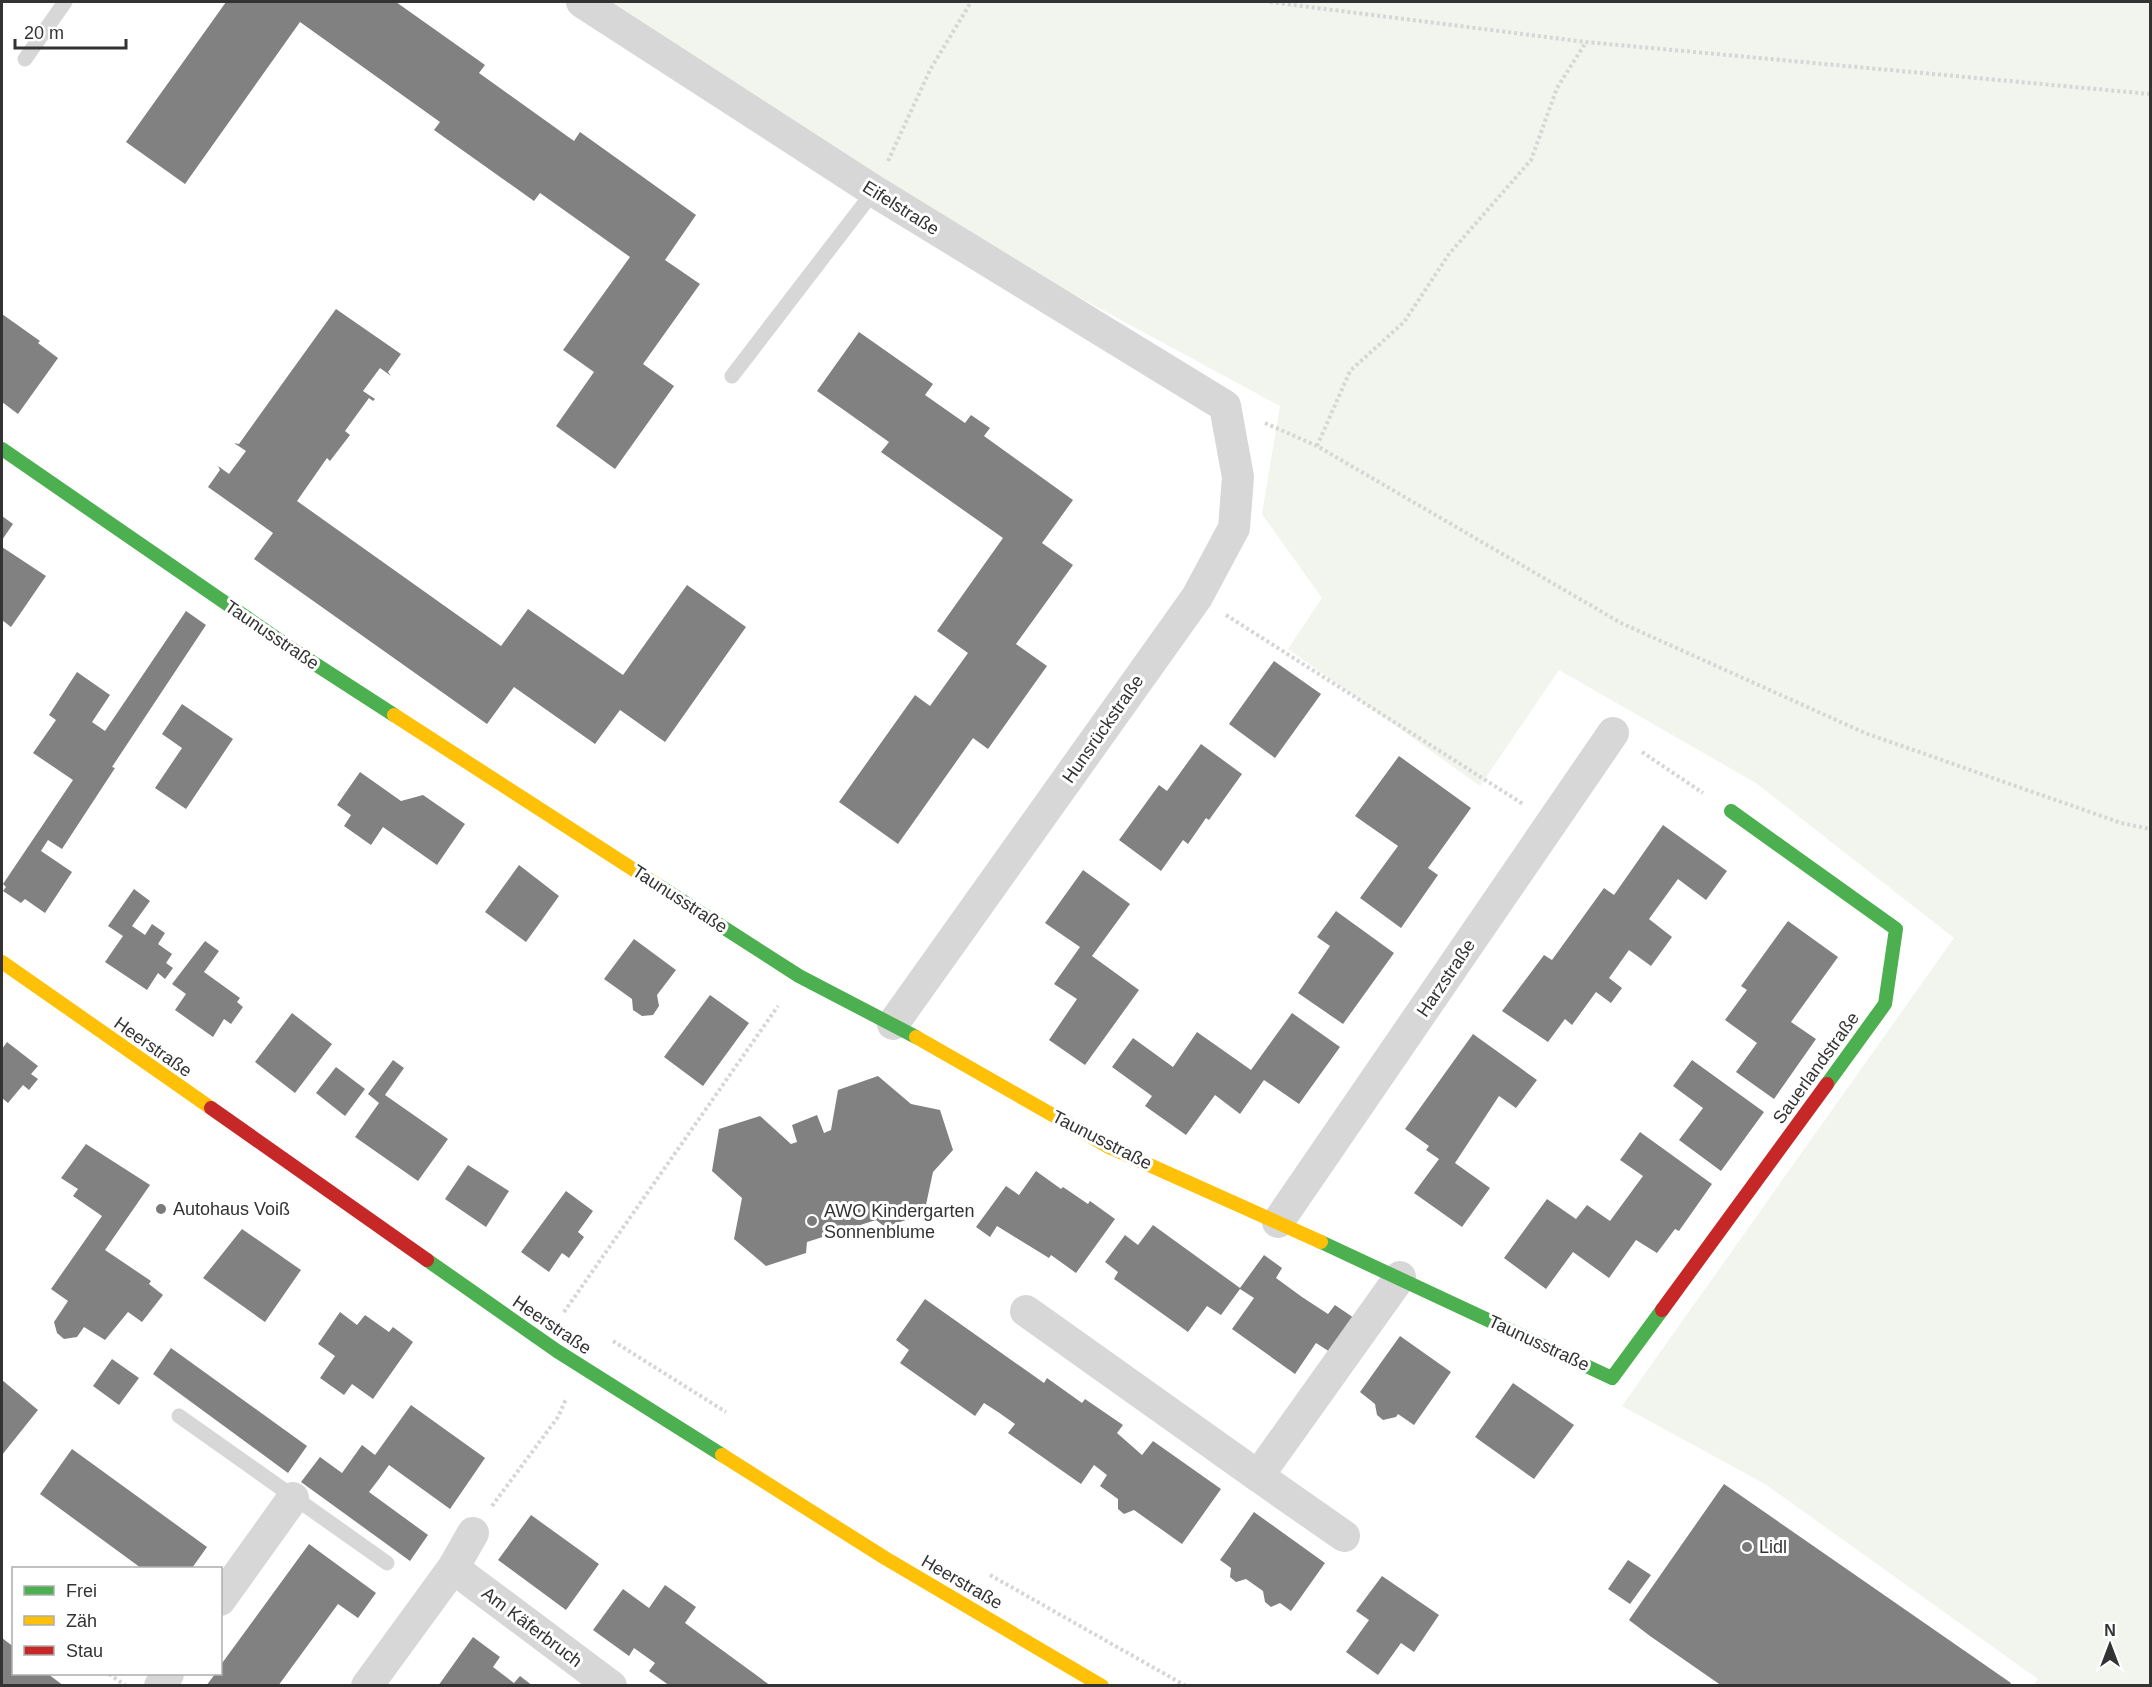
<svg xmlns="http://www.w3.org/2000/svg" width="2152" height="1687" viewBox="0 0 2152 1687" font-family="Arial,sans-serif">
<rect width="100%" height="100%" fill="#fff"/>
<!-- green -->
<path fill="#f1f5ed" d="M606 2H2150V1685H2034L2038 1679 1765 1484 1622 1406 1954 938 1756 783 1559 670 1480 786 1288 649 1322 598 1262 514 1280 406 962 234Z"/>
<!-- building -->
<g fill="#818181">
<path d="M226 2H396L485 65 479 73 574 141 580 132 696 215 665 260 700 284 643 364 674 386 615 469 556 426 594 372 563 350 630 257 540 193 534 201 434 130 440 122 300 22 185 184 126 142Z"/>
<path d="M336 309 401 354 388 372 391 376 380 368 363 391 375 399 373 401 369 398 358 413 345 431 350 435 330 461 327 458 297 501 501 646 528 609 623 675 687 585 746 627 665 742 620 710 595 744 514 687 487 724 254 559 273 533 208 487 220 470 218 466 229 474 246 451 234 443 239 444Z"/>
<path d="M2 314 40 341 38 343 58 358 18 414 2 402Z"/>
<path d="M859 332 933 384 925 395 965 423 971 415 990 428 984 436 1073 500 1042 543 1073 565 1016 644 1047 666 988 749 973 738 898 844 839 802 915 695 930 706 968 653 937 631 1003 538 881 452 889 442 817 391Z"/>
<path d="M2 516 13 524 2 540Z"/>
<path d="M2 547 46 576 11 627 2 620Z"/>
<path d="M186 611 206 625 112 767 115 768 62 849 48 840 41 851 72 872 45 913 25 899 21 903 3 891 6 887 3 884 73 780 33 753 56 720 49 715 77 672 110 695 92 722 105 731Z"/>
<path d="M1274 661 1321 694 1275 758 1229 724Z"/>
<path d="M182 704 233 739 186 809 155 788 182 748 162 734Z"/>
<path d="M1201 744 1242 774 1209 820 1206 818 1188 844 1183 840 1161 871 1119 840 1159 785 1167 791Z"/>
<path d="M1399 756 1471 808 1428 868 1438 875 1401 928 1360 898 1398 846 1355 816Z"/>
<path d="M360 772 401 801 423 795 465 824 437 865 383 827 371 845 344 826 351 815 337 805Z"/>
<path d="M1663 825 1727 871 1706 900 1678 879 1649 919 1672 937 1651 966 1629 950 1609 978 1622 988 1611 1003 1596 992 1572 1025 1565 1019 1548 1042 1502 1011 1544 955 1552 960 1604 888 1614 895Z"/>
<path d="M519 865 559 896 526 942 485 912Z"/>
<path d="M1083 870 1130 904 1092 956 1139 990 1085 1065 1049 1040 1077 999 1054 984 1080 947 1045 923Z"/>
<path d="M134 889 150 901 132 926 145 935 152 924 165 933 158 944 172 954 166 963 173 968 165 979 158 973 147 990 105 962 123 936 108 926Z"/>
<path d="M1336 911 1394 953 1343 1024 1298 993 1330 946 1317 937Z"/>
<path d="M1788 921 1838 957 1791 1022 1816 1039 1774 1099 1736 1072 1757 1043 1725 1020 1747 990 1741 986Z"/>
<path d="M634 939 676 970 657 995 659 1006 653 1015 642 1016 633 1010 632 999 604 979Z"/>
<path d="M205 941 219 951 204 972 240 998 237 1002 243 1007 231 1024 224 1019 213 1037 175 1010 186 994 172 984Z"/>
<path d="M710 995 749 1023 703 1086 664 1057Z"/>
<path d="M292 1013 332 1044 295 1093 255 1062Z"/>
<path d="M1292 1013 1340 1047 1299 1104 1264 1080 1240 1114 1215 1095 1186 1135 1145 1106 1152 1096 1112 1067 1133 1038 1173 1067 1197 1032 1251 1070Z"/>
<path d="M1473 1034 1537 1080 1516 1108 1499 1096 1455 1163 1490 1188 1462 1227 1414 1193 1439 1159 1426 1150 1429 1146 1405 1129Z"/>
<path d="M7 1042 38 1066 31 1074 38 1079 29 1090 23 1085 8 1103 2 1098V1049Z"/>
<path d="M393 1060 404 1068 385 1095 448 1139 418 1181 355 1137 379 1103 368 1094Z"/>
<path d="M1692 1060 1764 1112 1721 1171 1679 1140 1703 1108 1673 1086Z"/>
<path d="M336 1067 365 1089 345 1116 316 1093Z"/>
<path d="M878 1076 911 1104 940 1110 953 1150 933 1172 924 1214 885 1227 876 1220 807 1242 806 1253 766 1266 734 1239 742 1198 712 1171 719 1129 760 1116 791 1144 797 1142 792 1125 817 1115 824 1133 831 1130 838 1090Z"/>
<path d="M1640 1132 1712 1184 1679 1231 1675 1229 1657 1253 1636 1240 1609 1278 1573 1252 1546 1289 1504 1258 1547 1199 1576 1219 1587 1205 1610 1221 1643 1176 1620 1160Z"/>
<path d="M86 1144 150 1185 105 1250 151 1281 149 1284 163 1295 142 1322 128 1312 105 1340 84 1327 77 1337 64 1339 57 1333 54 1322 68 1301 51 1289 102 1216 73 1196 78 1189 61 1178Z"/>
<path d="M468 1165 509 1191 486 1227 445 1199Z"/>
<path d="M1036 1171 1061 1189 1063 1187 1088 1204 1090 1201 1115 1219 1076 1273 1051 1255 1049 1258 997 1226 990 1237 976 1227 1006 1186 1019 1195Z"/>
<path d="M566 1191 593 1211 578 1232 584 1237 569 1258 562 1253 549 1272 521 1252Z"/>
<path d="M1153 1225 1240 1288 1264 1255 1282 1268 1276 1278 1302 1297 1328 1314 1335 1305 1354 1318 1330 1352 1316 1343 1295 1374 1232 1329 1254 1298 1240 1289 1221 1315 1207 1306 1188 1332 1114 1279 1118 1272 1105 1262 1125 1235 1138 1245Z"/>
<path d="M242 1229 301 1270 265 1322 203 1278Z"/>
<path d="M925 1299 1044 1383 1047 1378 1082 1403 1085 1399 1123 1425 1117 1433 1142 1455 1153 1441 1221 1489 1182 1544 1134 1510 1124 1514 1118 1509V1499L1100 1486 1107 1475 1094 1465 1081 1484 1008 1433 1015 1424 998 1412 984 1403 975 1416 900 1363 909 1350 896 1340Z"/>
<path d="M340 1312 357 1325 365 1315 389 1332 393 1327 413 1342 373 1399 352 1384 344 1395 320 1378 335 1356 318 1344Z"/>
<path d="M1400 1336 1451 1372 1414 1425 1398 1414 1396 1417 1383 1420 1377 1415 1375 1404 1360 1392Z"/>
<path d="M171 1348 307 1446 288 1473 153 1374Z"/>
<path d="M112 1359 139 1378 119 1405 93 1386Z"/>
<path d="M2 1380 38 1410 2 1455Z"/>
<path d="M1513 1383 1574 1425 1534 1479 1475 1437Z"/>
<path d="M411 1405 485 1458 450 1509 389 1465 379 1479 369 1492 428 1535 410 1561 301 1482 320 1457 342 1473 362 1445 375 1455Z"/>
<path d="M72 1449 207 1547 192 1568H141L40 1494Z"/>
<path d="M1724 1484 2011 1683 2009 1686H1722L1650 1636 1629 1620Z"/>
<path d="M1254 1512 1325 1563 1291 1611 1280 1603 1271 1607 1265 1602 1263 1591 1246 1579 1236 1582 1230 1577 1231 1568 1220 1560Z"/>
<path d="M531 1515 599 1564 566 1610 498 1560Z"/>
<path d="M309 1544 376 1593 358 1618 338 1604 278 1686H206L215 1674H220V1666Z"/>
<path d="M1628 1560 1651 1575 1630 1604 1608 1589Z"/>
<path d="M1382 1576 1439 1615 1414 1652 1401 1643 1378 1675 1346 1652 1369 1620 1356 1611Z"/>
<path d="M665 1585 696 1607 685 1623 771 1686H670L649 1671 655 1663 634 1648 629 1656 593 1630 623 1589 649 1608Z"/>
<path d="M473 1637 500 1657 493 1667 514 1683 520 1676 533 1686H438Z"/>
<path d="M2 1638 14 1647V1674H48L64 1686H2Z"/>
</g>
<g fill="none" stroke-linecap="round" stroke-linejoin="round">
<!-- path -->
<g stroke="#d6d6d6" stroke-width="4" stroke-dasharray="3 3" stroke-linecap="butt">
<path d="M1270 2 1586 42 2150 94"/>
<path d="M888 161 930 70 971 2"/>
<path d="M1265 423 1317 446 1621 623 1865 733 2121 823 2150 829"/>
<path d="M1317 446 1350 371 1404 322 1449 254 1531 160 1557 88 1586 42"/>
<path d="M1226 615 1523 804"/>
<path d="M1642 752 1703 793"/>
<path d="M564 1312 778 1006"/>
<path d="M613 1341 726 1412"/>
<path d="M492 1506 558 1417 566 1399"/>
<path d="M990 1575 1186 1686"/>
<path d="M109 1674 125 1685"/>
</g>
<!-- lane -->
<g stroke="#d7d7d7" stroke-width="15">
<path d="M25 59 65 2"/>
<path d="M732 376 874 191"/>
<path d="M179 1416 387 1563"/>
</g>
<!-- street -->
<g stroke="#d7d7d7" stroke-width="32">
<path d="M582 2 874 191 1225 406 1238 477 1234 528 1197 597 893 1024"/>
<path d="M1278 1222 1613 733"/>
<path d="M1026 1311 1258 1476"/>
<path d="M1344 1536 1258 1476 1400 1277"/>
<path d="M453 1568 611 1686"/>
<path d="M220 1600 293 1498"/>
<path d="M160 1686 168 1674"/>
<path d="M367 1686 453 1568 473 1533"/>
</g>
<!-- fast -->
<g stroke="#4caf50" stroke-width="14">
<path d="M2 449 295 651 394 715"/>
<path d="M1731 811 1896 929 1885 1004 1827 1084"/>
<path d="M659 886 799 976 916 1037"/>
<path d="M1321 1242 1612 1378 1662 1310"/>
<path d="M427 1260 557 1351 722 1455"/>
</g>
<!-- slow -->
<g stroke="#ffc107" stroke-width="14">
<path d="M394 715 659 886"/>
<path d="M2 962 211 1108"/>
<path d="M916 1037 1107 1146 1321 1242"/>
<path d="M722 1455 885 1558 1102 1686"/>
</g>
<!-- jam -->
<g stroke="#c62828" stroke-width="14">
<path d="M211 1108 427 1260"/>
<path d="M1662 1310 1827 1084"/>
</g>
</g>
<!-- markers -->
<g fill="#7a7a7a" stroke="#fff" stroke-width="2">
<circle cx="161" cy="1209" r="6"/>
<circle cx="812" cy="1221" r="6"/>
<circle cx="1747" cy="1547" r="6"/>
</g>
<g text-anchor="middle" stroke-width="6" stroke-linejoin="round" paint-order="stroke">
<!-- street labels -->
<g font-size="18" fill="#333" stroke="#fff">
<text transform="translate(901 208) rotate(32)" y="6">Eifelstraße</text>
<text transform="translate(272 635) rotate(34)" y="6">Taunusstraße</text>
<text transform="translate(1103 729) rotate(-55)" y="6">Hunsrückstraße</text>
<text transform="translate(680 899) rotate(33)" y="6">Taunusstraße</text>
<text transform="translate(1446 978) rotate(-56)" y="6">Harzstraße</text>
<text transform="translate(153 1047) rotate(35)" y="6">Heerstraße</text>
<text transform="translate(1816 1068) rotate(-54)" y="6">Sauerlandstraße</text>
<text transform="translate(1102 1140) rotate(27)" y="6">Taunusstraße</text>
<text transform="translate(552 1325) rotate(34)" y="6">Heerstraße</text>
<text transform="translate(1539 1343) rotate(25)" y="6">Taunusstraße</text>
<text transform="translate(962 1582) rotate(30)" y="6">Heerstraße</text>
<text transform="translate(532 1627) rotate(37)" y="6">Am Käferbruch</text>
</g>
<!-- poi labels -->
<g font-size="18" fill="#333" stroke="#fff" text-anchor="start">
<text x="173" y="1215">Autohaus Voiß</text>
<text x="824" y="1217">AWO Kindergarten<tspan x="824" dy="21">Sonnenblume</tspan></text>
<text x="1759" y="1553">Lidl</text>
</g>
</g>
<!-- border -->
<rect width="2152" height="1687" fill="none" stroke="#333333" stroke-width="6"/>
<!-- legend -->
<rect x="12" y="1567" width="210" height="108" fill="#ffffff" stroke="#adadad" stroke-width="1.5"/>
<rect x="24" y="1586" width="30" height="9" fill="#4caf50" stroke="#adadad" stroke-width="1.5"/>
<text x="66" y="1597" font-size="18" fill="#333333">Frei</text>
<rect x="24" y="1616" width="30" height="9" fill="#ffc107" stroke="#adadad" stroke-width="1.5"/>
<text x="66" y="1627" font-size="18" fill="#333333">Zäh</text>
<rect x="24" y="1646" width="30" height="9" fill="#c62828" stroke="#adadad" stroke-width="1.5"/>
<text x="66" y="1657" font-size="18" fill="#333333">Stau</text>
<!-- north arrow -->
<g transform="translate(2110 1645)" stroke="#ffffff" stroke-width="4.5" paint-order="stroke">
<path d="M0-4.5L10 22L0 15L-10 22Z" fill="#333333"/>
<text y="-9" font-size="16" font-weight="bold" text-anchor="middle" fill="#333333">N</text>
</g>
<!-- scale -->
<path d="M15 39v9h111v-9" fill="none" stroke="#333333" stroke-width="3"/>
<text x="24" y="39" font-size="18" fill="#333333" stroke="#ffffff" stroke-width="4.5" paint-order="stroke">20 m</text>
</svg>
